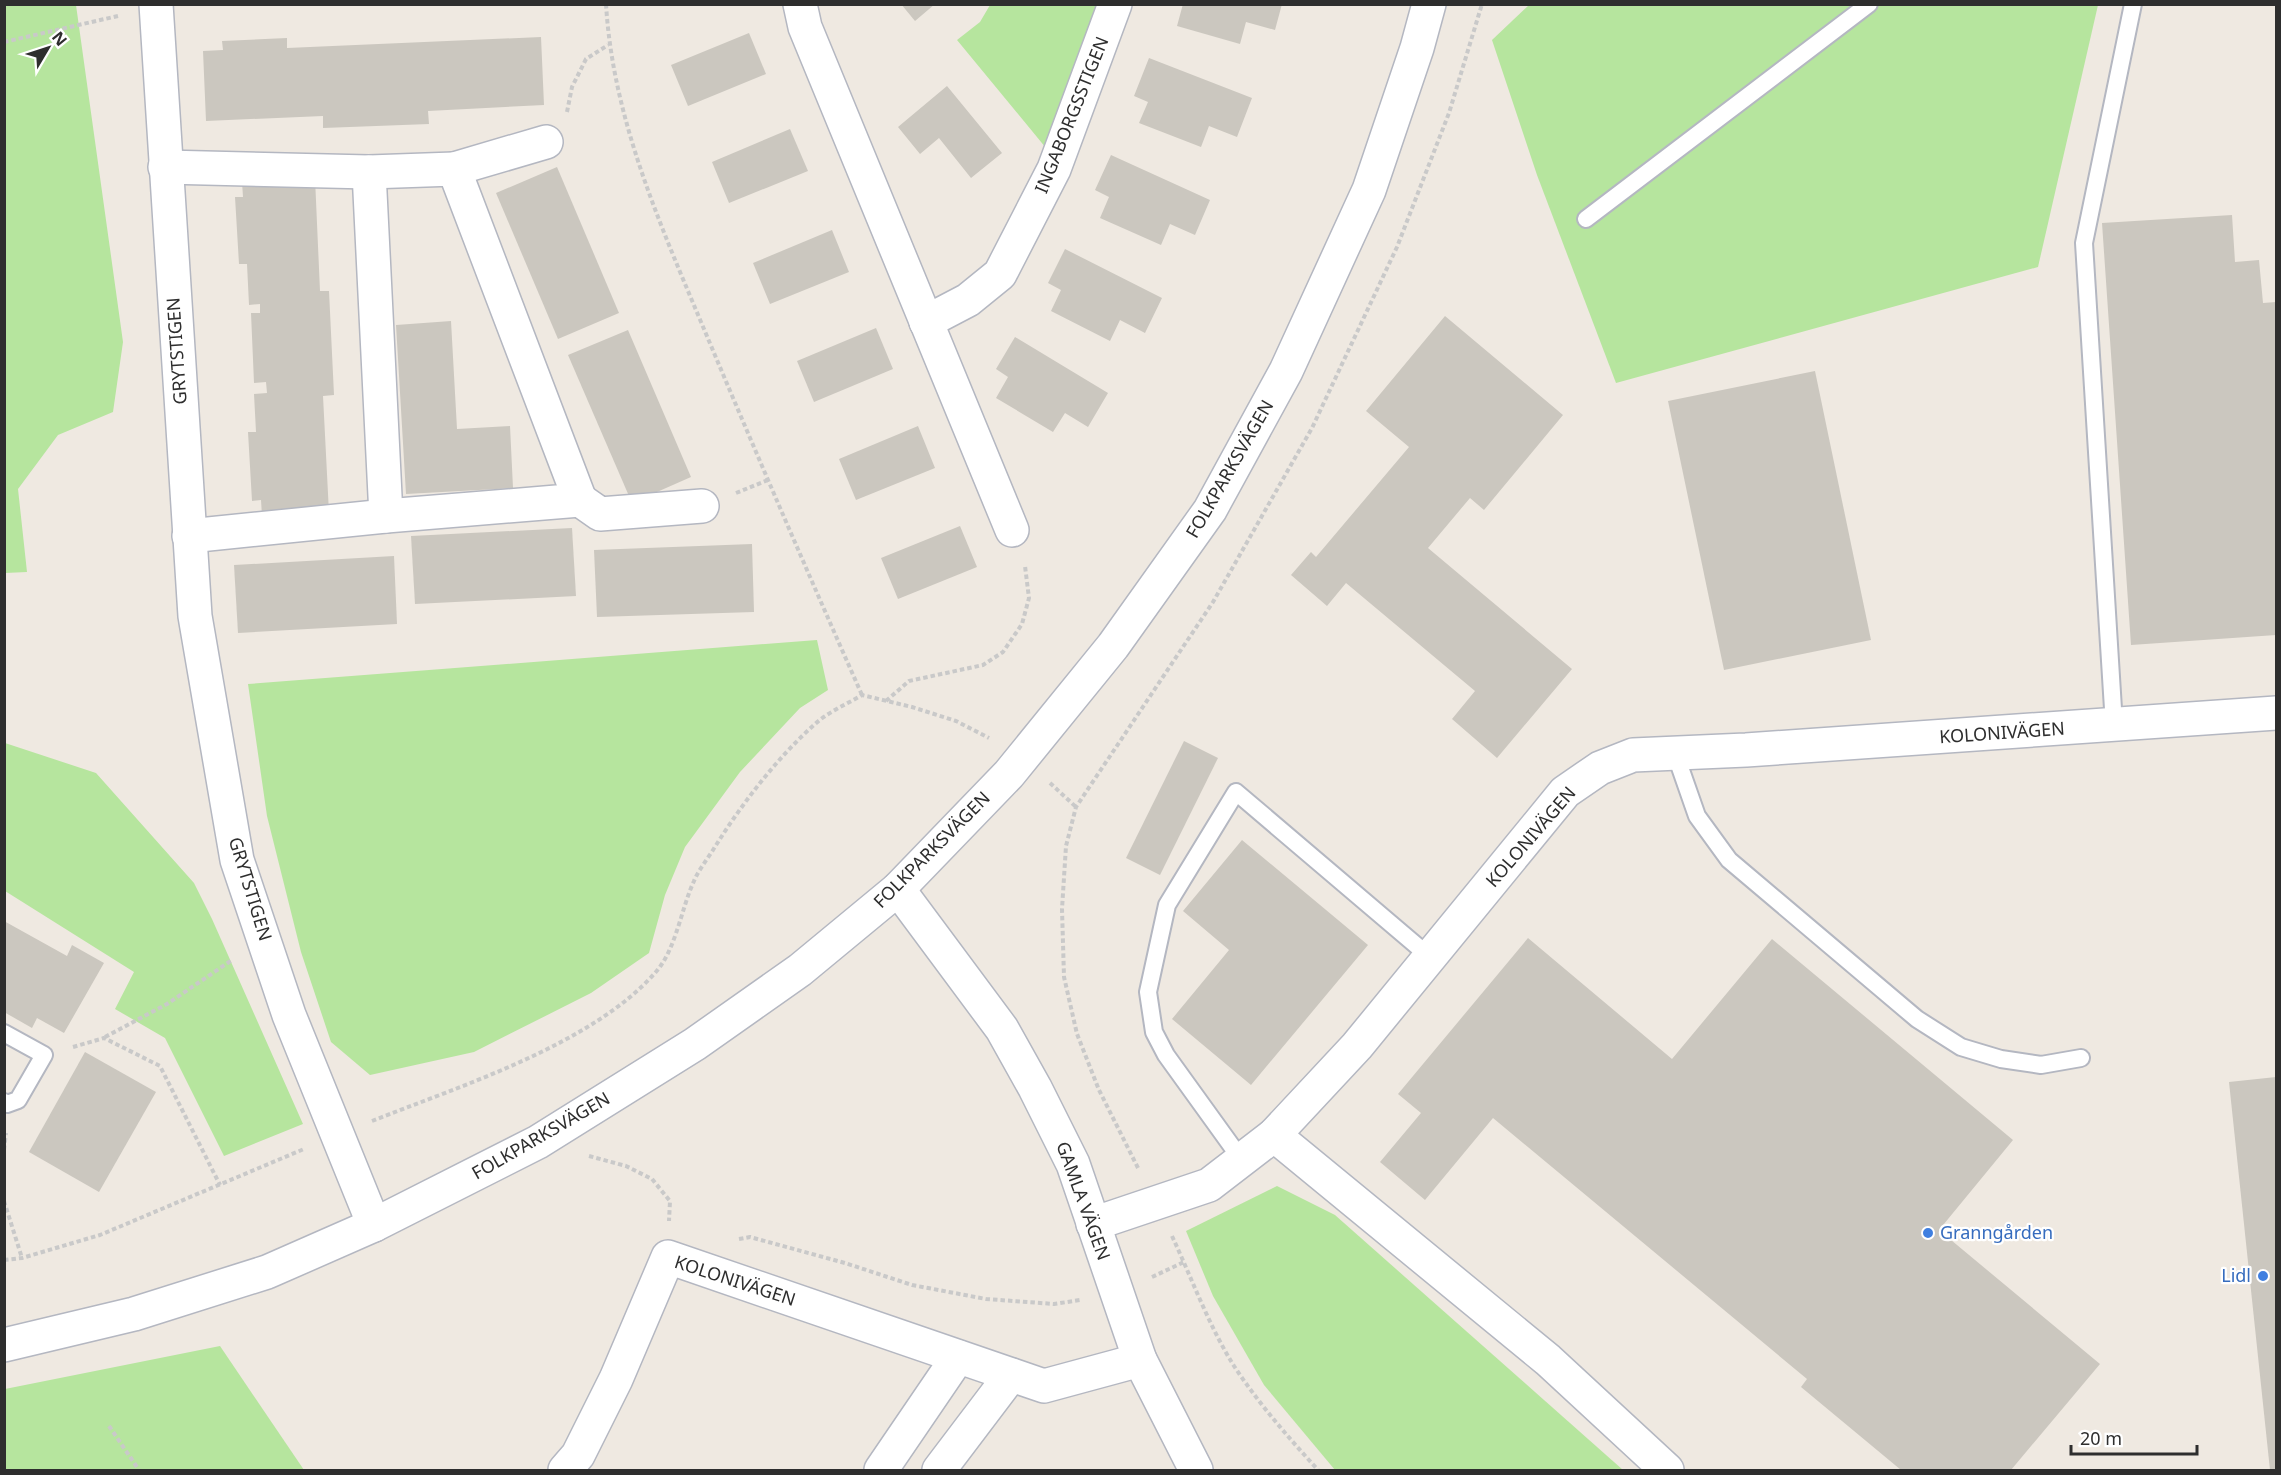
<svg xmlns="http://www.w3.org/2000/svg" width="2281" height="1475" viewBox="0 0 2281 1475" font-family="'Noto Sans',sans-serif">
<rect width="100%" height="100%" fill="#efe9e1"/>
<!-- green -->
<g fill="#b6e59e">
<path d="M5 4 76 5 123 342 113 412 58 435 18 489 27 572 5 573Z"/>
<path d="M990 5H1100L1046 148 957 40 980 22Z"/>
<path d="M1529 5H2098L2038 267 1616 383 1537 175 1492 40Z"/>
<path d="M817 640 828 690 800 708 740 772 685 847 665 895 649 953 591 993 474 1052 370 1075 331 1042 301 952 267 816 248 684Z"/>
<path d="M5 743 96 773 194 883 212 919 303 1124 224 1156 165 1038 115 1009 134 972 5 891Z"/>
<path d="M1277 1186 1335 1215 1623 1470H1335L1264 1385 1213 1296 1186 1231Z"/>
<path d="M220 1346 304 1470H5V1389Z"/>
</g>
<!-- building -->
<g fill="#cbc7bf">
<path d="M901 4H935L915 21Z"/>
<path d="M1183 4H1282L1275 30 1246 22 1240 44 1177 26Z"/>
<path d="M749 33 766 74 688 106 671 65Z"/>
<path d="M541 37 544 105 428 111 429 124 323 128V116L206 121 203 51 223 50 222 41 287 38V48Z"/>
<path d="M1149 58 1252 98 1237 137 1209 126 1201 147 1139 123 1148 102 1134 96Z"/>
<path d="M947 86 1002 153 971 178 939 138 920 154 898 127Z"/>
<path d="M790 129 808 171 729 203 712 162Z"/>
<path d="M1111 155 1210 200 1195 235 1170 224 1161 245 1100 218 1109 197 1095 190Z"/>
<path d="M557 167 619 313 558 339 496 193Z"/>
<path d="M315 178 320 291H329L334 395 323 396 329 513 262 516 261 500 252 501 248 432H256L254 394 267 393 266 382 254 383 251 313H260V304L249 305 247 264H239L235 197H243L242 182Z"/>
<path d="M2232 215 2235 262 2259 260 2263 303 2276 302V635L2131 645 2102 223Z"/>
<path d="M832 230 849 272 770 304 753 263Z"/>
<path d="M1065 249 1162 298 1145 333 1120 320 1110 341 1051 311 1061 290 1048 283Z"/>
<path d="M1445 316 1563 415 1484 510 1470 498 1428 548 1572 669 1497 758 1452 719 1475 691 1346 583 1327 606 1291 575 1311 552 1316 557 1409 447 1366 411Z"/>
<path d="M451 321 457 429 510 426 513 488 406 494 396 325Z"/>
<path d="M876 328 893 369 814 402 797 361Z"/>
<path d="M628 330 691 477 632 503 568 355Z"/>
<path d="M1015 337 1108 393 1088 427 1065 413 1053 432 996 398 1008 377 996 369Z"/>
<path d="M1815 371 1871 640 1724 670 1668 401Z"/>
<path d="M918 426 935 468 856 500 839 459Z"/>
<path d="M960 526 977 567 898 599 881 558Z"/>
<path d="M572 528 576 596 415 604 411 536Z"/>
<path d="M752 544 754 612 597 617 594 550Z"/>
<path d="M394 556 397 624 238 633 234 565Z"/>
<path d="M1184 741 1218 758 1160 875 1126 858Z"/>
<path d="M1242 840 1368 945 1251 1085 1172 1019 1229 950 1183 911Z"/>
<path d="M4 921 67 956 72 945 104 963 64 1033 37 1018 32 1028 4 1012Z"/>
<path d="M1528 938 1672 1059 1772 939 2013 1140 1939 1230 2100 1364 2011 1470H1901L1801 1387 1807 1379 1493 1118 1425 1200 1380 1162 1421 1113 1398 1094Z"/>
<path d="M85 1052 156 1092 99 1192 29 1152Z"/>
<path d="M2276 1077V1470H2270L2229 1082Z"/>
</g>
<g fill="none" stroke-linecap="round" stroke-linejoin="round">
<defs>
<g id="lane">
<path d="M1586 219 1869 4"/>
<path d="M2114 725 2084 243 2133 4"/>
<path d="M1675 753 1697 816 1729 860 1917 1019 1961 1047 2001 1059 2041 1065 2081 1058"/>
<path d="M4 1033 44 1055 18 1100 7 1104 4 1102"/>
<path d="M1241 1159 1166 1055 1154 1032 1148 992 1167 905 1236 792 1430 957"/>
</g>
<g id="street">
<path d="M156 4 195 616 237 860 289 1015 374 1225"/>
<path d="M800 4 805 27 1012 530"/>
<path d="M165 167 369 172 454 169 580 500 386 516 189 536"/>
<path d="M454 169 546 142"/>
<path d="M369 172 386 516"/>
<path d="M926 322 968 300 1000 274 1054 169 1115 4"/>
<path d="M580 500 600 514 702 506"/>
<path d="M898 889 1002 1029 1035 1088 1073 1164 1140 1360 1196 1470"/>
<path d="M1274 1135 1548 1360 1667 1470"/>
<path d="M1093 1224 1209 1185 1274 1135 1357 1046 1565 792 1600 768 1633 755 1746 750 2276 713"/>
<path d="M565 1470 578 1455 616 1379 668 1257 1044 1386 1140 1360"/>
<path d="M881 1470 958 1357"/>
<path d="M939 1470 1011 1375"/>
</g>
<path id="secondary" d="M4 1345 134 1314 267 1272 374 1225 538 1142 695 1044 800 970 898 889 1009 774 1113 646 1210 510 1286 371 1369 190 1417 48 1429 4"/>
</defs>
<!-- lane casing -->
<use href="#lane" stroke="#b4b7c1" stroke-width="20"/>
<!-- street casing -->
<use href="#street" stroke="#b4b7c1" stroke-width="36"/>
<!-- secondary casing -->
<use href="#secondary" stroke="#b4b7c1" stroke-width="36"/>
<!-- path -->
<g stroke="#c9c9c9" stroke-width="4" stroke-dasharray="4.5 3" stroke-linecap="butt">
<path d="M606 4C613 123 664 233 709 341 759 460 810 578 862 695"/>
<path d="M4 42 118 16"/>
<path d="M567 112 572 87 586 59 608 45"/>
<path d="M736 493 768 480"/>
<path d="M886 701 909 681 983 665 1003 652 1022 624 1029 598 1025 566"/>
<path d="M1050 783 1076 807"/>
<path d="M105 1037 167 1004 232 960"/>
<path d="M73 1047 104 1038 160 1066 220 1185"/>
<path d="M372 1121C460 1086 591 1045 655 973 676 950 681 909 694 881 698 871 706 861 713 850 741 805 775 760 815 724 828 712 847 704 862 695L912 707 956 721 989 738"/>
<path d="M4 1150 6 1133"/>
<path d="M589 1156 626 1166 652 1179 670 1201 669 1221"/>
<path d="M1138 1168 1099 1090 1077 1034 1064 977 1062 909 1066 846 1076 807 1213 602 1312 428 1397 247 1449 113 1482 4"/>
<path d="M4 1201 22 1258"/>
<path d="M1172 1236C1192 1279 1209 1326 1234 1366 1259 1404 1288 1437 1318 1470"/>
<path d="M739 1239 750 1237 845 1263 912 1285 986 1299 1054 1304 1080 1300"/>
<path d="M4 1260 22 1258 100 1235 304 1149"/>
<path d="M1152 1277 1184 1262"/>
<path d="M109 1426 139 1470"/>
</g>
<!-- lane -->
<use href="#lane" stroke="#fff" stroke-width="16"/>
<!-- street -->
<use href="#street" stroke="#fff" stroke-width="33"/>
<!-- secondary -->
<use href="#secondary" stroke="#fff" stroke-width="33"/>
</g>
<!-- markers -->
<g fill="#3f7fe0" stroke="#fff" stroke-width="2">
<circle cx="1928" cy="1233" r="6"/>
<circle cx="2263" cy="1276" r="6"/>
</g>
<g text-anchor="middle" stroke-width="4.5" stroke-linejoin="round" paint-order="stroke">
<!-- street labels -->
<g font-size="18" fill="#2e2e2e" stroke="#fff">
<text transform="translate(1072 115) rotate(-68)" y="6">INGABORGSSTIGEN</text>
<text transform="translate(177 351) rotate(-94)" y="6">GRYTSTIGEN</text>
<text transform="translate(1230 469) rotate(-60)" y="6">FOLKPARKSVÄGEN</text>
<text transform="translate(2002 733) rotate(-4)" y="6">KOLONIVÄGEN</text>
<text transform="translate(1531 837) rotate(-49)" y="6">KOLONIVÄGEN</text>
<text transform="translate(932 850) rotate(-45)" y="6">FOLKPARKSVÄGEN</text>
<text transform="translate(250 889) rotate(73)" y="6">GRYTSTIGEN</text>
<text transform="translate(541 1136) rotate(-30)" y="6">FOLKPARKSVÄGEN</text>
<text transform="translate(1083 1201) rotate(70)" y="6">GAMLA VÄGEN</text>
<text transform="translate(735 1281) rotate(18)" y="6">KOLONIVÄGEN</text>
</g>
<!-- shop labels -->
<g font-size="18" fill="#366cbe" stroke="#fff" text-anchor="start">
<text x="1940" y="1239">Granngården</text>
<text x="2251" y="1282" text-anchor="end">Lidl</text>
</g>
</g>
<!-- border -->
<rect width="2281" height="1475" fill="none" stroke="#2e2e2e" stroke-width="12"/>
<!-- north arrow -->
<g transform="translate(48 48) rotate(51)" stroke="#ffffff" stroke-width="4.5" paint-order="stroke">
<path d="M0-4.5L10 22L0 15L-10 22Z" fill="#2e2e2e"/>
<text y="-9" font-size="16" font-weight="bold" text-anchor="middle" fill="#2e2e2e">N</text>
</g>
<!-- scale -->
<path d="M2071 1445v9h126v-9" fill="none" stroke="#2e2e2e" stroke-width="3"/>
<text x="2080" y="1445" font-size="18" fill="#2e2e2e" stroke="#ffffff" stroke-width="4.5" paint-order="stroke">20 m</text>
</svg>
